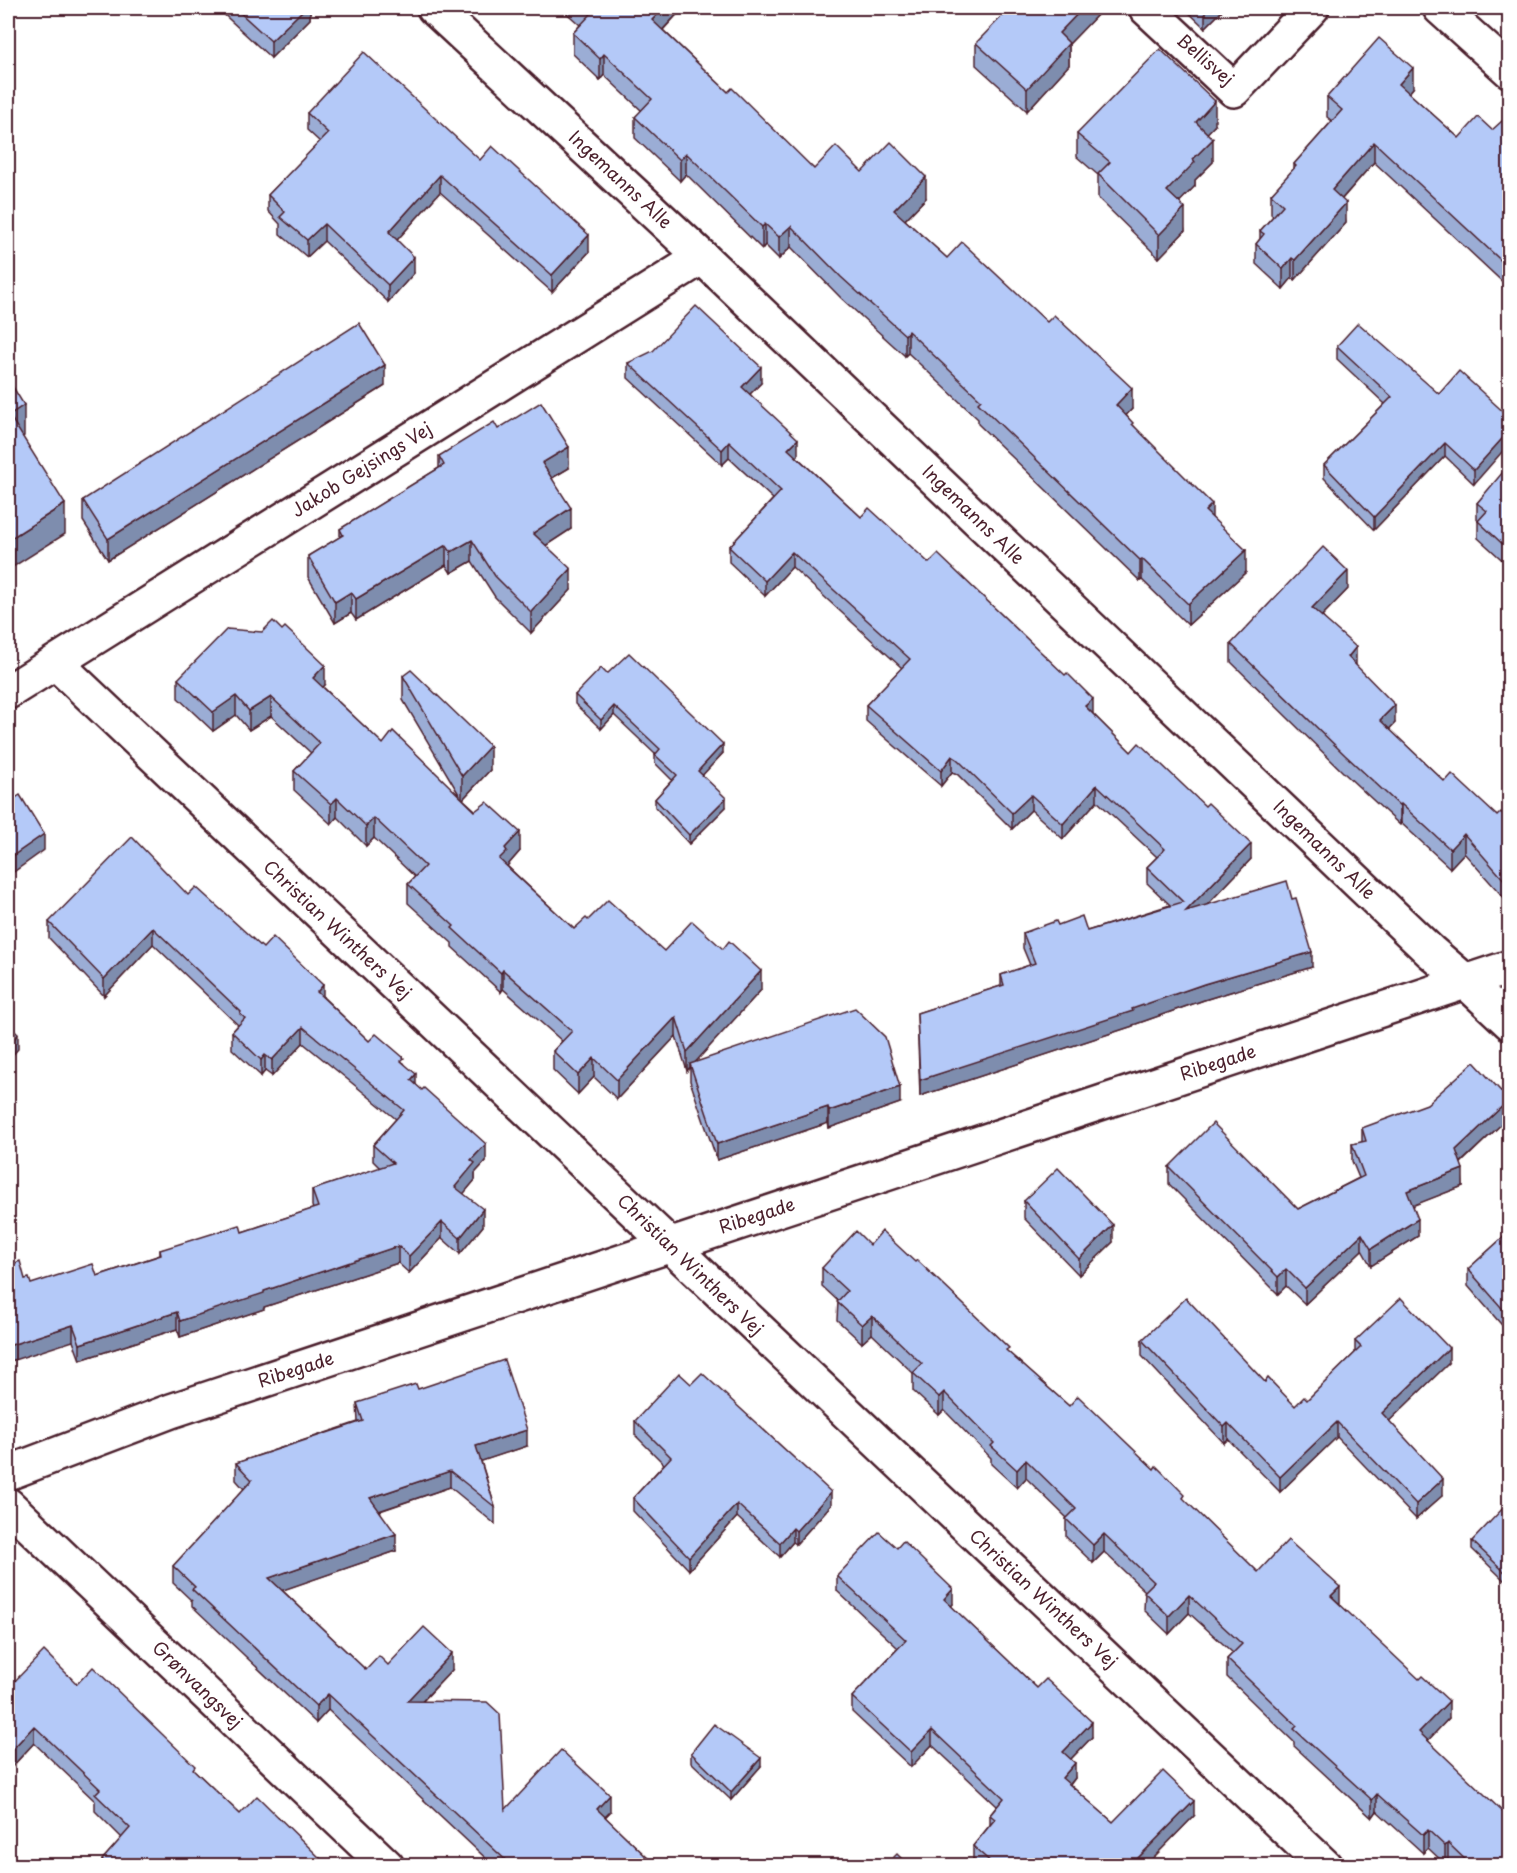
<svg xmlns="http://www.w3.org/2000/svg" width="1517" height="1873" viewBox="0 0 1517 1873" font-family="'Playpen Sans',sans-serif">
<rect width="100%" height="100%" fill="#fff"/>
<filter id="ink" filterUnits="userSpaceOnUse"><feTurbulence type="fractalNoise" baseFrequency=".0167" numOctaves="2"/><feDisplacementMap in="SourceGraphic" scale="12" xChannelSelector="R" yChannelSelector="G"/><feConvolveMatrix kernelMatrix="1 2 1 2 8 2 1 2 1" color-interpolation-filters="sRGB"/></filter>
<g filter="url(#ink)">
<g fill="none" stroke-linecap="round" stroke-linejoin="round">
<defs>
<g id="minor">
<path d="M434 8 702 257 1430 951 1465 981 1510 1023"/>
<path d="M1146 8 1234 90 1312 8"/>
<path d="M1440 8 1510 71"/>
<path d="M56 663 1325 1866"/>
<path d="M8 692 702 257"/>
<path d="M8 1473 171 1411 1510 967"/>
<path d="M8 1505 387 1866"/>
</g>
</defs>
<!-- minor casing -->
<use href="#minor" stroke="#4a1f2b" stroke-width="38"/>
<!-- minor -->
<use href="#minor" stroke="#fff" stroke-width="33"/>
</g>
<!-- wall -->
<g fill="#9badd5" stroke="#4a1f2b" stroke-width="1.5">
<path d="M217 8H310V19L271 58Z"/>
<path d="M561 8H683L663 30 728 92 814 169 862 172 926 198 905 220 947 258 1132 409 1126 415 1133 425 1212 518 1246 572 1188 625 1142 580 1140 581 978 424V419L908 353 905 356 841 298 791 247 779 259 765 245 762 249 686 174 680 181 635 138V117L642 111 604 75 600 80 573 54V33L580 25Z"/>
<path d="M1099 8V13L1069 44V65L1027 111 976 65V43Z"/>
<path d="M1184 8H1225L1205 28Z"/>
<path d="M1413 88 1409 93 1459 138 1492 130 1509 128V288L1374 162 1342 199 1346 223 1295 280 1292 278 1283 289 1256 264V244L1260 239V231L1273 216 1271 214V194L1294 169V164L1332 121 1327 117V97Z"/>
<path d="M307 113 480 160 589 252 552 292 440 192 397 240 414 273 388 302 324 241 307 257 280 234V224L268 211V195L320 142 307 130Z"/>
<path d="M1215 125 1207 133 1213 162 1195 180V186L1179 202 1185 231 1159 258 1098 198V175L1077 157V134Z"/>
<path d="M1337 346 1439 394 1509 417 1474 484 1445 456 1374 530 1324 478V465L1385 404 1337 359Z"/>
<path d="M628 363 761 383 750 394 798 455 796 456 861 517 1093 714 1131 752 1251 859 1207 905 1312 967 1204 1000 1133 1025V1026L920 1096 917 1013 1001 986V975L1030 965 1023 948V933L1058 925 1087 931 1170 905 1147 883V867L1157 857 1097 801 1063 839 1031 810 1012 829 957 774 952 772 941 786 866 721V705L902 668 792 567 765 596 729 562V547L773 499 729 458 722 465 628 378Z"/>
<path d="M385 386 108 560 83 521V500Z"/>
<path d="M498 429 569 468 552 478 571 529 546 545 571 590 531 633 495 597 472 561 451 573 446 565 356 620 351 613 335 623 308 577V556L340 537V529L439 468V456Z"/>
<path d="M1509 468V566L1478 538V521L1477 519V503Z"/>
<path d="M1348 589 1322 616 1395 723 1389 729 1445 782 1497 816 1504 815 1509 810 1505 899 1464 853 1450 868 1401 823 1400 825 1345 774 1231 662V644Z"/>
<path d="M607 674 723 753 702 775 726 807 689 844 655 807V799L672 780 655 763V754L614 715 601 729 575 704V695Z"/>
<path d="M403 676 490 770 463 799 520 851 507 866 574 929 588 920 761 990 694 1063 900 1103 829 1128 828 1123 717 1160 690 1081V1067L687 1071 676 1036 617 1099 594 1077 578 1094 553 1070V1051L562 1041 503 989 501 992 452 947V943L408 903V884L415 877 374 838 366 846 337 817 331 824 294 790V771L311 753 271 716 249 730 236 715 213 731 178 698V679L325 685 323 687 383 744 460 796 403 700Z"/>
<path d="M188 895 263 948 323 997 369 1041 404 1063 416 1085 486 1161 475 1173V1180L463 1194 483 1226 460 1254 442 1238 409 1273 398 1263 264 1307V1309L180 1337 177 1329 80 1360 73 1341 25 1279 31 1284 97 1276 160 1255V1250L242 1232 313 1209 312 1206V1190L380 1168 373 1161V1145L396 1119 303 1043 272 1076 265 1071 261 1076 232 1049V1032L238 1025 153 944 104 996 49 938V922Z"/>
<path d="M1509 1117 1461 1163 1463 1186 1413 1205 1418 1236 1371 1266 1362 1250 1305 1304 1286 1286 1278 1294 1169 1184V1167L1298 1209 1359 1178 1352 1161V1144L1362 1142V1128Z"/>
<path d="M1024 1201 1113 1242 1079 1275 1024 1218Z"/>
<path d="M1509 1232 1507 1331 1468 1286V1269Z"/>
<path d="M870 1245 1009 1353 1069 1406 1185 1501 1258 1572 1340 1605 1449 1718 1428 1740 1509 1866H1453L1448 1861 1445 1864 1428 1848 1423 1853 1377 1811 1372 1818 1294 1746V1742L1227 1677V1659L1233 1653 1189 1613 1169 1634 1144 1610 1145 1591 1104 1552 1093 1563 1066 1537V1519L1067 1518 1026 1478 1017 1488 991 1464V1458L944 1410 939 1415 913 1391V1373L872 1334 862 1343 837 1320 838 1301 822 1286V1268Z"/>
<path d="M1142 1340 1265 1382 1295 1406 1307 1400 1355 1353V1341L1449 1363 1389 1421 1443 1495 1416 1519 1337 1437 1280 1492 1228 1439 1224 1443 1142 1356Z"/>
<path d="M691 1384 831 1505 796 1544 793 1542 780 1557 737 1517 689 1570 633 1511V1498L664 1464 635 1435V1421Z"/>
<path d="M418 1389 527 1446 481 1461 495 1507V1524L450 1487 380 1511 396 1551 282 1590 366 1670 388 1665 452 1670 423 1701 505 1810 610 1812 605 1817 656 1866H494L328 1710 316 1723 192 1606V1601L173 1583V1566L244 1489 236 1480V1463L358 1422 357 1403Z"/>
<path d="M1509 1508V1585L1472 1549V1541Z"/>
<path d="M897 1548 953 1604 951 1606 1037 1688 1092 1737 1071 1759 1075 1778 1070 1785 1113 1822 1194 1816 1145 1866H977L973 1862V1846L990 1825V1815L997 1806 932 1745 911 1767 852 1712V1697L898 1648 837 1591V1576Z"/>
<path d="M77 1684 195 1771 240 1814 328 1866H102V1860L122 1838 95 1811V1801L34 1743 8 1771V1688Z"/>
<path d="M691 1753 761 1766 731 1800 691 1762Z"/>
</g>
<!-- shaded-wall -->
<g fill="#7e8dae" stroke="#4a1f2b" stroke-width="1.5">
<path d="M305 8H310V19L271 58V41Z"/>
<path d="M664 8H683L652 41V20Z"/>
<path d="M1083 8H1099V13L1069 44V65L1027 111V89L1059 33Z"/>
<path d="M1205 8H1225L1205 28Z"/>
<path d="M604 54V75L600 80V59Z"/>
<path d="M1413 68V88L1399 104V84Z"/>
<path d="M1215 101V125L1196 145V122Z"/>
<path d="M1213 139V162L1195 180V186L1167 215V191L1193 159Z"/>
<path d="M1374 142V162L1332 210V190Z"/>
<path d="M686 153V174L680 181V160Z"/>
<path d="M440 175V192L389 249V232Z"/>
<path d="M926 177V198L894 231V210Z"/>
<path d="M1346 203V223L1295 280V260Z"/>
<path d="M1185 208V231L1159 258V235Z"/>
<path d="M324 224V241L307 257V240Z"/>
<path d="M765 224V245L762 249V227Z"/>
<path d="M791 226V247L779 259V237Z"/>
<path d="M589 235V252L552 292V275Z"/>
<path d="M414 257V273L388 302V285Z"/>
<path d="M1292 258V278L1283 289V269Z"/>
<path d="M908 331V353L905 356V335Z"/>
<path d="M385 365V386L108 560V539Z"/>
<path d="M761 367V383L742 402V387Z"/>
<path d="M1132 388V409L1116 426V405Z"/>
<path d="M24 405V436L9 445V415Z"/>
<path d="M1509 431V444L1474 484V470Z"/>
<path d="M798 439V455L788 465V449Z"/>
<path d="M729 442V458L722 465V450Z"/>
<path d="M1445 443V456L1374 530V517Z"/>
<path d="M569 447V468L542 484V463Z"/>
<path d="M65 504V534L8 570V540Z"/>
<path d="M1212 504V525L1205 511Z"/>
<path d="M571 508V529L533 554V533Z"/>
<path d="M472 540V561L451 573V552Z"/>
<path d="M446 545V565L356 620V599Z"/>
<path d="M1246 550V572L1188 625V604Z"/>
<path d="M792 552V567L765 596V581Z"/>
<path d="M1142 559V580L1140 581V560Z"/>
<path d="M571 569V590L531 633V612Z"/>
<path d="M1348 571V589L1312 626V608Z"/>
<path d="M351 592V613L335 623V602Z"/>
<path d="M1356 647V666L1348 657Z"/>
<path d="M325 665V685L313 697V678Z"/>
<path d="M236 696V715L213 731V712Z"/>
<path d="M271 697V716L249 730V711Z"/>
<path d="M1093 699V715L1085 706Z"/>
<path d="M1395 705V723L1380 739V720Z"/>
<path d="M614 706V715L601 729V720Z"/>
<path d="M723 744V753L698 780V771Z"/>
<path d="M490 746V770L462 800V776Z"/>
<path d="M952 756V772L941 786V771Z"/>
<path d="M1097 785V801L1063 839V824Z"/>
<path d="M1031 795V810L1012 829V813Z"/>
<path d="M337 798V817L331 824V804Z"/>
<path d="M726 798V807L689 844V835Z"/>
<path d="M1401 804V823L1400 825V806Z"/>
<path d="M374 818V838L366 846V826Z"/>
<path d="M520 832V851L507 866V870L499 859 505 848Z"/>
<path d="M44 834V850L8 876V859Z"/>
<path d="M1464 834V853L1450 868V849Z"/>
<path d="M1251 844V859L1186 927V911Z"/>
<path d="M1509 877V896L1505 899V881Z"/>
<path d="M153 928V944L104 996V979Z"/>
<path d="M1312 952V967L1204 1000 1133 1025V1026L920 1096V1080L1204 984Z"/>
<path d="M503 970V989L501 992V973Z"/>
<path d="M761 971V990L691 1067 690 1064V1067L687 1071V1052Z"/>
<path d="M323 985V1002L317 992Z"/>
<path d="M676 1017V1036L617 1099V1080Z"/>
<path d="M303 1027V1043L272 1076V1060Z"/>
<path d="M18 1034V1049L8 1060V1046Z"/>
<path d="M265 1055V1071L261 1076V1060Z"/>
<path d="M594 1058V1077L578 1094V1075Z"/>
<path d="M416 1074V1090L411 1080Z"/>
<path d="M900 1087V1103L829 1128V1111Z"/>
<path d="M1509 1100V1117L1456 1167V1150Z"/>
<path d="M828 1107V1123L717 1160V1144Z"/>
<path d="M486 1144V1161L475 1173V1180L455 1204V1187L471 1160Z"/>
<path d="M1463 1169V1186L1407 1208V1191Z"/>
<path d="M483 1209V1226L460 1254V1238Z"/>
<path d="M1418 1219V1236L1371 1266V1249Z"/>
<path d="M442 1222V1238L409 1273V1256Z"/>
<path d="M1113 1225V1242L1079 1275V1259Z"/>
<path d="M1362 1234V1250L1305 1304V1288Z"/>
<path d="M398 1246V1263L264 1307V1309L180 1337V1321L264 1291Z"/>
<path d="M1286 1269V1286L1278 1294V1277Z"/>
<path d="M177 1312V1329L80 1360V1344Z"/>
<path d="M1509 1312V1329L1507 1331V1314Z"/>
<path d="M872 1316V1334L862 1343V1325Z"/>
<path d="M73 1325V1341L8 1362V1346Z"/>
<path d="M1449 1348V1363L1382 1428V1413Z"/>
<path d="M944 1392V1410L939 1415V1397Z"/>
<path d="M1337 1422V1437L1280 1492V1477Z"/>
<path d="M1228 1423V1439L1224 1443V1427Z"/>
<path d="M527 1430V1446L476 1463V1446Z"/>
<path d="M1026 1460V1478L1017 1488V1470Z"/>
<path d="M450 1471V1487L370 1514V1498Z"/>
<path d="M1443 1479V1495L1416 1519V1504Z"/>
<path d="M831 1492V1505L796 1544V1531Z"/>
<path d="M737 1504V1517L689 1570V1557Z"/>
<path d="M793 1528V1542L780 1557V1543Z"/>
<path d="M396 1534V1551L269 1595V1578Z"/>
<path d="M1104 1534V1552L1093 1563V1545Z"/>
<path d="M1340 1587V1604L1331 1596Z"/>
<path d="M953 1589V1604L944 1614V1599Z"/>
<path d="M1189 1595V1613L1169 1634V1616Z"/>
<path d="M452 1653V1670L407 1717V1701Z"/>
<path d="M328 1694V1710L316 1723V1706Z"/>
<path d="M1449 1701V1718L1419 1750V1732Z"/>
<path d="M1092 1722V1737L1063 1767V1752Z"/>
<path d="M34 1726V1743L8 1771V1754Z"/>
<path d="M932 1730V1745L911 1767V1752Z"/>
<path d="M761 1758V1766L731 1800V1792Z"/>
<path d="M1075 1763V1778L1062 1794V1778Z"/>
<path d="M1377 1794V1811L1372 1818V1800Z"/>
<path d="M610 1795V1812L597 1825V1809Z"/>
<path d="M1194 1801V1816L1145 1866H1130Z"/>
<path d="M1428 1830V1848L1423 1853V1835Z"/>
<path d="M1448 1843V1861L1445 1864V1846Z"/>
</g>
<!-- building -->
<g fill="#b4c9f8" stroke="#4a1f2b" stroke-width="1.5">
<path d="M235 8H305L271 41Z"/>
<path d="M584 8H664L652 20 728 92 732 88 814 169 836 146 862 172 891 142 926 177 894 210 947 258 962 242 1047 322 1054 315 1132 388 1116 405 1133 423 1132 424 1212 504 1205 511 1246 550 1188 604 1142 559 1140 560 978 403 981 400 908 331 905 335 841 277 791 226 779 237 765 224 762 227 686 153 680 160 635 117 652 99 604 54 600 59 573 33 591 14Z"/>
<path d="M1010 8H1083L1059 33 1069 43 1027 89 976 43Z"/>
<path d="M1379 38 1413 68 1399 84 1459 138 1478 117 1492 130 1502 121 1509 128V268L1374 142 1332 190 1346 203 1295 260 1292 258 1283 269 1256 244 1264 234 1260 231 1283 205 1271 194 1296 166 1294 164 1342 110 1327 97Z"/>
<path d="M1160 49 1215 101 1196 122 1213 139 1193 159 1195 162 1167 191 1185 208 1159 235 1098 174 1110 162 1077 134Z"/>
<path d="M364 52 480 160 492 146 589 235 552 275 440 175 389 232 414 257 388 285 324 224 307 240 280 217 285 212 268 195 328 133 307 113Z"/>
<path d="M696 306 761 367 742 387 798 439 788 449 861 517 869 508 929 563 938 554 1065 675 1067 673 1093 699 1085 706 1131 752 1139 743 1205 806 1208 803 1251 844 1186 911 1287 881 1292 899 1296 898 1312 952 1204 984 1132 1009 1133 1011 920 1080 917 1013 1004 985 1001 975 1035 963 1023 933 1056 921 1058 925 1082 916 1087 931 1183 902 1147 867 1165 849 1097 785 1063 824 1031 795 1012 813 957 759 952 756 941 771 866 705 910 659 792 552 765 581 729 547 781 491 729 442 722 450 628 363 653 351Z"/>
<path d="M359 323 385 365 108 539 83 500Z"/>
<path d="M1358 323 1439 394 1459 371 1509 417V431L1474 470 1445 443 1374 517 1324 465 1392 397 1337 346Z"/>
<path d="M8 379 24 405 9 415 65 504 8 540Z"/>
<path d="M541 402 569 447 542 463 571 508 533 533 571 569 531 612 495 576 472 540 451 552 446 545 356 599 351 592 335 602 308 556 343 535 340 529 444 465 439 456 494 422 498 429Z"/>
<path d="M1508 466 1509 468V550L1478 521 1487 511 1477 503Z"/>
<path d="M1323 547 1348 571 1312 608 1356 647 1348 657 1395 705 1380 720 1445 782 1452 774 1497 816 1501 812 1504 815 1509 810V877L1505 881 1464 834 1450 849 1401 804 1400 806 1345 755 1231 644Z"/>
<path d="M273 621 282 630 285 627 325 665 313 678 383 744 393 731 475 811 487 802 520 832 505 848 507 851 499 859 574 929 586 918 588 920 608 900 664 951 692 921 723 949 729 941 761 971 687 1052 676 1017 617 1080 594 1058 578 1075 553 1051 572 1031 503 970 501 973 452 928 454 926 408 884 425 866 374 818 366 826 337 798 331 804 294 771 320 743 271 697 249 711 236 696 213 712 178 679 227 629 262 632Z"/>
<path d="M629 653 723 744 698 771 726 798 689 835 655 799 677 775 655 755 660 749 614 706 601 720 575 695 601 668 607 674Z"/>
<path d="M411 670 490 746 462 776 403 676Z"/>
<path d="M20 795 44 834 8 859V803Z"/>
<path d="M132 837 188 895 196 887 263 948 273 937 323 985 317 992 369 1041 376 1034 404 1058 401 1061 416 1074 411 1080 422 1090 424 1088 486 1144 471 1160 475 1163 455 1187 483 1209 460 1238 442 1222 409 1256 398 1246 264 1291V1293L180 1321 177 1312 80 1344 73 1325 8 1346V1266L20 1261 25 1279 29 1278 31 1284 93 1264 97 1276 161 1255 160 1250 240 1225 242 1232 318 1207 312 1190 393 1163 373 1145 404 1110 303 1027 272 1060 265 1055 261 1060 232 1032 245 1018 240 1014 241 1012 153 928 104 979 49 922Z"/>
<path d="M855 1008 885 1037 900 1087 829 1111 828 1107 717 1144 690 1064Z"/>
<path d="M8 1025 18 1034 8 1046Z"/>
<path d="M1474 1062 1509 1100 1456 1150 1463 1169 1407 1191 1418 1219 1371 1249 1362 1234 1305 1288 1286 1269 1278 1277 1169 1167 1213 1123 1298 1209 1364 1176 1352 1144 1366 1141 1362 1128 1427 1104Z"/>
<path d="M1058 1168 1113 1225 1079 1259 1024 1201Z"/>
<path d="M856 1231 870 1245 882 1231 915 1262 917 1260 1009 1348 1006 1350 1069 1406 1078 1396 1154 1469 1156 1466 1185 1495 1183 1498 1258 1572 1288 1540 1340 1587 1331 1596 1419 1679 1422 1676 1449 1701 1419 1732 1505 1814 1509 1810V1866H1472L1448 1843 1445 1846 1428 1830 1423 1835 1377 1794 1372 1800 1294 1729 1297 1726 1227 1659 1242 1644 1189 1595 1169 1616 1144 1592 1154 1582 1104 1534 1093 1545 1066 1519 1076 1509 1026 1460 1017 1470 991 1446 994 1443 944 1392 939 1397 913 1373 922 1364 872 1316 862 1325 837 1302 847 1291 822 1268Z"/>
<path d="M1509 1232V1312L1507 1314 1468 1269Z"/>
<path d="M1186 1298 1265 1382 1268 1378 1295 1406 1304 1397 1307 1400 1361 1347 1355 1341 1401 1298 1449 1348 1382 1413 1443 1479 1416 1504 1337 1422 1280 1477 1228 1423 1224 1427 1142 1340Z"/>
<path d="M504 1360 527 1430 476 1446 495 1507 450 1471 370 1498 396 1534 269 1578 366 1670 379 1656 388 1665 424 1627 452 1653 407 1701 487 1702 500 1714 505 1810 561 1750 610 1795 597 1809 656 1866H512L328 1694 316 1706 192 1589 195 1587 173 1566 252 1480 236 1463 363 1421 357 1403 416 1384 418 1389Z"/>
<path d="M679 1373 691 1384 702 1373 831 1492 796 1531 793 1528 780 1543 737 1504 689 1557 633 1498 671 1457 635 1421Z"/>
<path d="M1506 1505 1509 1508V1576L1472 1541Z"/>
<path d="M879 1532 897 1548 903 1541 953 1589 944 1599 1037 1688 1046 1679 1092 1722 1063 1752 1075 1763 1062 1778 1113 1822 1163 1771 1194 1801 1130 1866H995L973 1846 995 1819 990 1815 1004 1798 932 1730 911 1752 852 1697 906 1640 837 1576Z"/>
<path d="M44 1651 77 1684 93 1667 195 1766 193 1769 240 1814 257 1796 328 1866H108L102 1860 130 1828 95 1794 100 1789 34 1726 8 1754V1688Z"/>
<path d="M714 1724 761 1758 731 1792 691 1753Z"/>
<path d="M897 1854 909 1866H885Z"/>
<path d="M1251 1860 1257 1866H1245Z"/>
</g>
</g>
<g text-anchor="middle" stroke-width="4.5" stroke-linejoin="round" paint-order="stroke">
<!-- street labels -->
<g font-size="18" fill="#4a1f2b" stroke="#fff">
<text transform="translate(1205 60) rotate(41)" y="6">Bellisvej</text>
<text transform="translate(620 180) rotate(43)" y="6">Ingemanns Alle</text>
<text transform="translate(362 470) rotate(-32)" y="6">Jakob Gejsings Vej</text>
<text transform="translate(973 515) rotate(44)" y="6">Ingemanns Alle</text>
<text transform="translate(1324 850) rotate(44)" y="6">Ingemanns Alle</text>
<text transform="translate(337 930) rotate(43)" y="6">Christian Winthers Vej</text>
<text transform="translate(1218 1063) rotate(-18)" y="6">Ribegade</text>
<text transform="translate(757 1216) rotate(-18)" y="6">Ribegade</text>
<text transform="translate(690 1265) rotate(44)" y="6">Christian Winthers Vej</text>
<text transform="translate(296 1370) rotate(-18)" y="6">Ribegade</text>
<text transform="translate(1043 1599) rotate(43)" y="6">Christian Winthers Vej</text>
<text transform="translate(197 1685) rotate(44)" y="6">Grønvangsvej</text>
</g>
</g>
<!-- margin -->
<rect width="1517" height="1873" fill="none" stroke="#fff" stroke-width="30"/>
<rect x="15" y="15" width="1487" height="1843" fill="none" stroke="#4a1f2b" stroke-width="2" filter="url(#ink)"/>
</svg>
